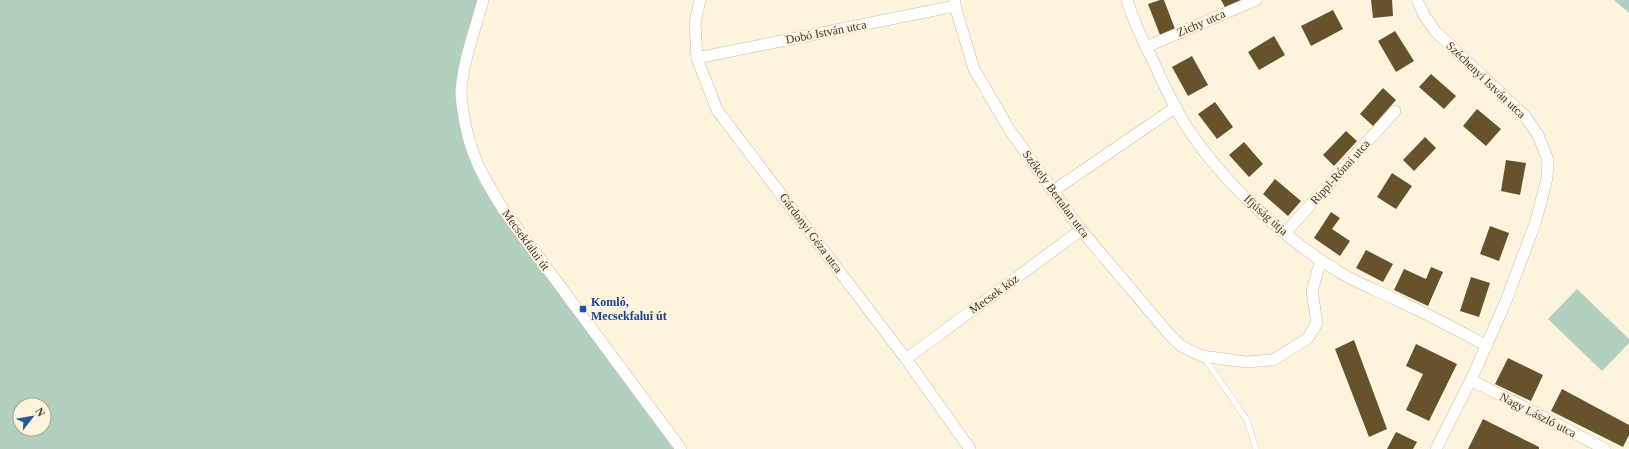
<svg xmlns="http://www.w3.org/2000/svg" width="1629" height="449" viewBox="0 0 1629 449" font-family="Georgia,serif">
<rect width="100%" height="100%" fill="#fef3dd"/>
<!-- green -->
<g fill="#b1d0bd" fill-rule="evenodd">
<path d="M0 0H483L461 93 483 177 681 449H0ZM20 405H44V429H20Z"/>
<path d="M1614 0H1629V13Z"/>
<path d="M1577 289 1629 339V343L1602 371 1548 319Z"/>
</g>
<!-- building -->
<g fill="#66522b">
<path d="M1160 0H1164L1175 29 1160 35 1148 4Z"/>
<path d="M1221 0H1243L1226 9Z"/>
<path d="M1371 0H1392L1393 16 1373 18Z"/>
<path d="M1333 10 1343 29 1311 46 1301 26Z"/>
<path d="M1395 31 1414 61 1396 72 1378 41Z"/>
<path d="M1274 36 1285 55 1259 70 1248 52Z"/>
<path d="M1192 56 1208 85 1188 96 1172 67Z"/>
<path d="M1431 74 1456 96 1444 109 1419 87Z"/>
<path d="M1383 88 1396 100 1373 126 1360 114Z"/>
<path d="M1215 102 1233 127 1217 139 1198 114Z"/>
<path d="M1477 109 1501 129 1486 146 1463 126Z"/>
<path d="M1346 131 1357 141 1334 166 1323 155Z"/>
<path d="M1425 137 1436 148 1414 171 1403 160Z"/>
<path d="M1244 142 1263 164 1249 177 1229 155Z"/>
<path d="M1506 160 1526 163 1520 195 1501 191Z"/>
<path d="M1392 173 1412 186 1396 209 1377 197Z"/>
<path d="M1275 179 1301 201 1288 216 1263 194Z"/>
<path d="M1331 212 1340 218 1332 229 1350 241 1340 256 1314 238Z"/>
<path d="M1490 226 1509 233 1499 261 1480 254Z"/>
<path d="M1366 250 1393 264 1383 282 1356 268Z"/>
<path d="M1431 267 1443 272 1428 306 1394 290 1404 269 1426 279Z"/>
<path d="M1471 277 1490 283 1479 317 1460 311Z"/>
<path d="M1354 340 1387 429 1369 437 1335 349Z"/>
<path d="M1416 344 1457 364 1429 421 1406 410 1423 374 1406 366Z"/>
<path d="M1508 358 1543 375 1531 401 1495 384Z"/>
<path d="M1562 389 1629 425V435L1623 447 1551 411Z"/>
<path d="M1483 419 1539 447V449H1468Z"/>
<path d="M1396 432 1417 442 1413 449H1387Z"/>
</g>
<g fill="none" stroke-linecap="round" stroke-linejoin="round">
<defs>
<path id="service" d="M1203 356 1247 420 1256 449"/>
<g id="minor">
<path d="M483 0C475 30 463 61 461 92 461 98 462 105 463 111 468 150 482 176 503 209L681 449"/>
<path d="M700 0 695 23 697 58 717 110 906 359 970 449"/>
<path d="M955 0V6L974 69 1009 129 1081 230 1169 334 1181 346 1202 356 1246 362 1273 360 1307 339 1317 323 1312 291 1321 260"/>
<path d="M1127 0C1133 21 1143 41 1153 61 1162 81 1172 102 1183 121 1218 177 1279 235 1336 270 1356 283 1379 291 1401 302 1430 315 1459 331 1487 346"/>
<path d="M1417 0 1424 15 1435 31 1525 116 1538 135 1548 160 1547 178 1536 221 1506 301 1471 380 1436 449"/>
<path d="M1146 47 1256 0"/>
<path d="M697 58 955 6"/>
<path d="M1053 191 1176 107"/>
<path d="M1285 233 1395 111"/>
<path d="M906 359 1081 230"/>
<path d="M1471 380 1605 449"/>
</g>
</defs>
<!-- service casing -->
<use href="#service" stroke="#cabca2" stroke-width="6"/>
<!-- minor casing -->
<use href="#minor" stroke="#cabca2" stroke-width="12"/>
<!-- service -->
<use href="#service" stroke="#fff" stroke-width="5.5"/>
<!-- minor -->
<use href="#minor" stroke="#fff" stroke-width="11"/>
</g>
<!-- markers -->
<rect fill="#1a4fb4" stroke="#fef3dd" stroke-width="1.5" x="579" y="305" width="8" height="8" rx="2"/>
<g text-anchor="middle" stroke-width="4" stroke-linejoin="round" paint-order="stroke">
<!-- street labels -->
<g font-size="12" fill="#3e382e" stroke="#fef3dd">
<text transform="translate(1201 23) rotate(-23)" y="4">Zichy utca</text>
<text transform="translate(826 32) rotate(-11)" y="4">Dobó István utca</text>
<text transform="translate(1486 80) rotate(44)" y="4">Széchenyi István utca</text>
<text transform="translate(1340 172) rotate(-48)" y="4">Rippl-Rónai utca</text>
<text transform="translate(1056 194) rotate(54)" y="4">Székely Bertalan utca</text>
<text transform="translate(1266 215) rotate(42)" y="4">Ifjúság útja</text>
<text transform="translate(811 233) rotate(53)" y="4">Gárdonyi Géza utca</text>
<text transform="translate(526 240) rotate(54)" y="4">Mecsekfalui út</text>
<text transform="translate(994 294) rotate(-36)" y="4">Mecsek köz</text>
<text transform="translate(1538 415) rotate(27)" y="4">Nagy László utca</text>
</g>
<!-- transit labels -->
<g font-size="12" font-weight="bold" fill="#164399" stroke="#fef3dd" text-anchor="start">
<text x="591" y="306">Komló,<tspan x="591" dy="14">Mecsekfalui út</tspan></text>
</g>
</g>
<!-- north arrow -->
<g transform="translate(32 417) rotate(59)"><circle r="19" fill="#fef3dd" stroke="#b1a897"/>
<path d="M0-3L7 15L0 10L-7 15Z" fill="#1f5a91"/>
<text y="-6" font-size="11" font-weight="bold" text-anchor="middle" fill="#3e382e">N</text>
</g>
</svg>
